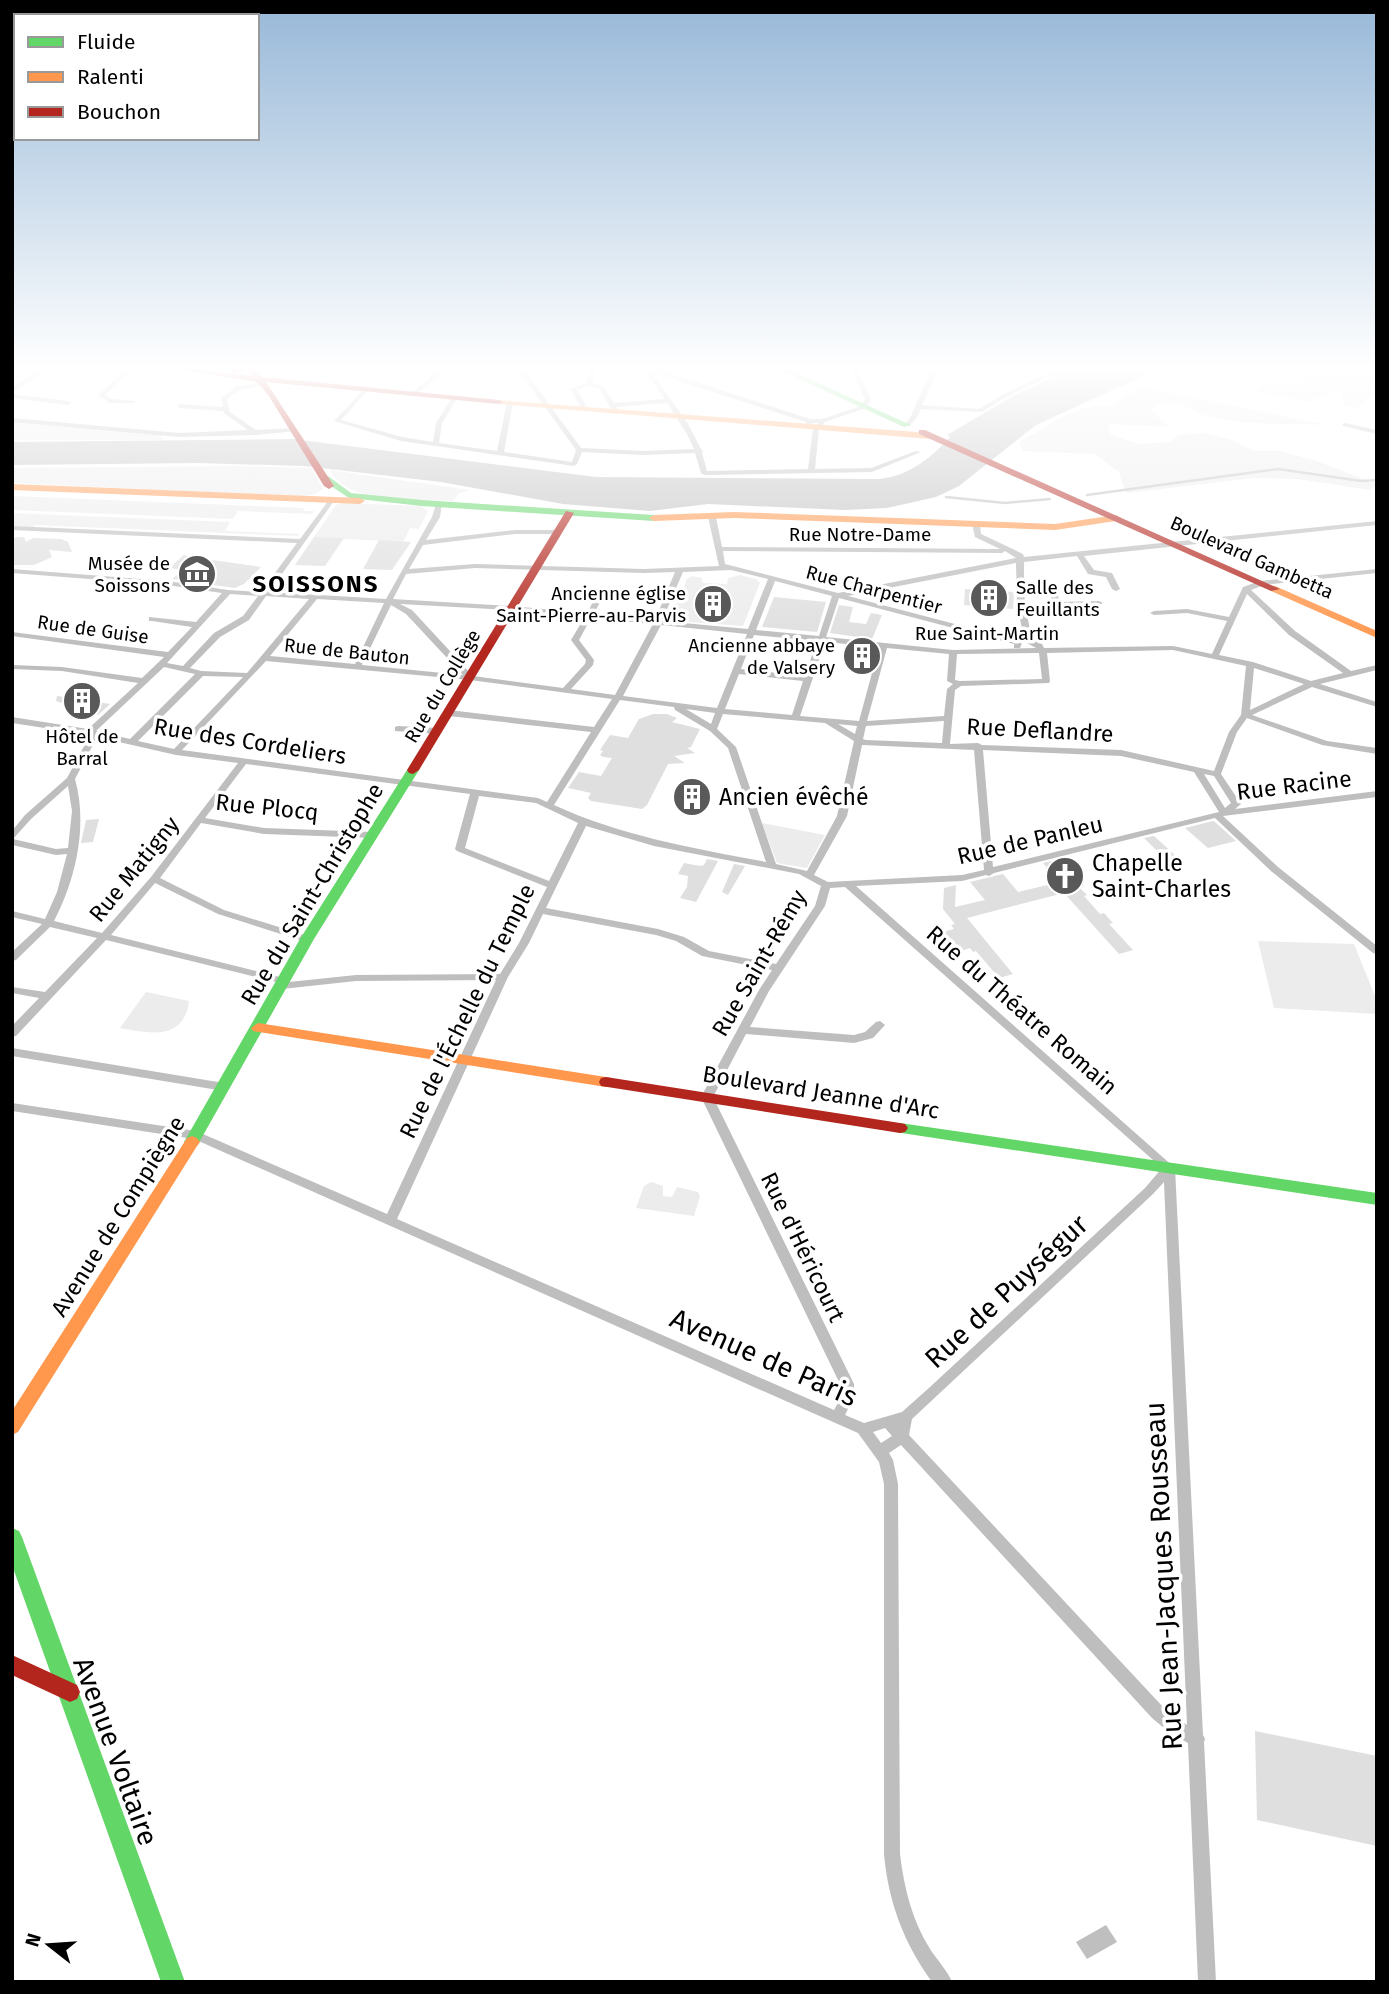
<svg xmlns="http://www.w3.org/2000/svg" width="1389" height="1994" viewBox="0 0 1389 1994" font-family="'Fira Sans',sans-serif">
<rect width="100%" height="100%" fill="#fff"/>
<!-- green -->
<g fill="#ececec">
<path d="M1252 367H1377V392L1356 408 1343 405 1342 391 1334 390 1309 402 1257 391 1262 384H1301L1311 375 1255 370Z"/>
<path d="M1142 387 1327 425C1290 423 1248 426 1211 417 1188 411 1172 393 1150 410L1170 427 1108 424 1111 435 1139 444 1171 442 1178 435 1206 433 1232 440 1254 451H1278L1314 460 1377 484 1370 490 1298 479 1254 478 1126 493 1119 472 1095 454 1023 451 1019 442 1064 416 1087 407 1111 406Z"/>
<path d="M12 422 160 434 164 440H12Z"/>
<path d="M243 466 312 468 323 489 313 495 297 496 12 483V468Z"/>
<path d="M330 470 470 490 458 494 453 501C418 499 348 506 330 470Z"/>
<path d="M12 496 304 508 303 511H314L312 514 238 511 233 519 12 510Z"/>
<path d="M342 503 421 506 428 511 419 529 410 528 403 542 314 537 336 505Z"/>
<path d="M12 513 230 522 225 531 300 534 298 536 35 525 32 528 12 527Z"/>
<path d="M740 575 756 579 760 583 743 626 674 621 671 618 687 579 692 576 702 578 703 583 727 584 728 578Z"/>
<path d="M762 823 825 835 807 868 777 863Z"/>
<path d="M1258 941 1354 944 1377 1001V1014L1274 1008Z"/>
<path d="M146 992 189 1001C184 1042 148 1033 120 1028Z"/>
<path d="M651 1182 663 1186V1196L672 1197 677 1187 698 1192 700 1196 694 1216 636 1208 644 1186Z"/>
</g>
<!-- water -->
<g fill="#bfbfbf">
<path d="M1075 367H1156L1139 378 1036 425 959 486 936 497 887 508 845 510 708 504 650 511 563 504 441 482 304 466 199 463 12 465V442L293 439 596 477 879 479C909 476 931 458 950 437L947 435 1013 396Z"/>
<path d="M1106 1925 1117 1942 1087 1959 1076 1942Z"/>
</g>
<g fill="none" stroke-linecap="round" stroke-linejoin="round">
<!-- stream -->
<g stroke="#bfbfbf" stroke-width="2.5">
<path d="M1087 495 1278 469 1361 481 1377 480"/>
<path d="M946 497 1005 503 1050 499"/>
</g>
</g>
<!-- building -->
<g fill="#dfdfdf">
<path d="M17 537H24L26 542 33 538 61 539 68 542 72 552 49 550 52 557 34 565H12V539Z"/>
<path d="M314 537 344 538 325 566 295 565Z"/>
<path d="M379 540 411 542 392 570 363 569Z"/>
<path d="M184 555 192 557 261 567 244 584 235 588 172 579 183 570 169 568Z"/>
<path d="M965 589 1014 592 1013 609 964 605Z"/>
<path d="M774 597 826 602 817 632 762 627Z"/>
<path d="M839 605 853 607 849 622 866 624 871 613 882 615 872 639 830 633Z"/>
<path d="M57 696 110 704 98 715 56 701Z"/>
<path d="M653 714H667L677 718 672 722 700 729 691 747 687 748 695 753 674 756 685 763 668 764 647 805 642 809 591 801 588 798 591 793 568 788 579 772 601 776 612 758 603 757 600 755 603 751 600 750 610 735 628 738 639 719Z"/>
<path d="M694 790 704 792 695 808 682 806 687 791Z"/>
<path d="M99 819 93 842 81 843 86 820Z"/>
<path d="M1213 821 1215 822 1236 841 1208 848 1185 828Z"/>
<path d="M1154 836 1176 856 1165 859 1144 838Z"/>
<path d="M707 859 718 861 696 902 680 898 687 887 688 876 678 874 684 863 700 866 704 865Z"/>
<path d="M1059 859 1084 886 1079 887 1087 895 1084 896 1100 914 1104 913 1113 923 1109 924 1133 950 1119 954 1064 893 967 918 1013 974 999 978 976 951 973 952 970 948 958 952 942 932 954 929 951 925 955 924 943 909 944 888 956 885 955 907 985 900 970 882 1003 874 1018 892 1060 882 1043 863Z"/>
<path d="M734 864 745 866 728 895 722 892Z"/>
<path d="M1255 1731 1377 1756V1846L1257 1820Z"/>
</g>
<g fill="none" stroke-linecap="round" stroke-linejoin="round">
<!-- street -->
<g fill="#bebebe" fill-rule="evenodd">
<path d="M46 367H53L12 392V387Z"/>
<path d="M129 367H135L105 395 111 399 135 401V403H110L99 396V394Z"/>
<path d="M443 367H450L417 394H413V392Z"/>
<path d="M516 367H522L581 448 643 451 694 449 687 434 667 403 616 407 619 412 616 414 613 412 599 388 589 386 577 390 587 407 585 410H581V407L570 389 586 383 592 367H598L592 383 603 386 614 403 665 399 648 376V372L624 367H638L663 371 810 419H822L861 406 865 399 850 367H856L871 399 866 408 825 422 819 429 815 469 871 468 916 451 921 452 872 472 704 475 701 473 695 453 643 455 582 452 577 464 574 466 401 441 334 421 367 386 369 387V389L341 420 402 437 433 442 436 423 452 397 455 395 458 397 442 423 439 443 497 451 507 402 510 400 513 402 504 452 572 462 576 450ZM654 373 806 422V426H810L812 423H818L813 429 808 469 707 471 702 453 703 451 701 449 687 422 654 376Z"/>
<path d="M933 367H939L922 405 979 409 1002 395 1061 367H1069L1006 397 982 412 921 409 916 419 909 426H905L904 425 910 418Z"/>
<path d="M262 382 265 384 264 385 240 390 227 399 230 412 256 430 295 428 297 429V431L256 435 179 437 12 422V418L179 433 248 430 225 414 223 411 180 408 177 406 180 404 223 407 221 398 236 387Z"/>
<path d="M12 394 68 401 71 403 68 405 12 398Z"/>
<path d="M1345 423 1377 430V434L1343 426 1342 425Z"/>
<path d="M331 499 334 501 269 592 386 599 432 517 436 504 439 502 442 504 440 517 426 540 515 530H558L562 532 558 534H515L423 545 409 569 475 564 644 569 719 566 708 517 712 515 716 517 722 547 1000 549 975 537 972 524 976 522 980 524 981 534 1023 554 1024 557 1377 521V525L1084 556 1094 570 1112 573 1120 589 1116 591 1112 589 1106 577 1088 574 1077 556 1024 562V582L1054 585 1060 602 1099 601 1103 603 1099 605 1063 607 1054 605 1048 589 1024 587 1025 605 1032 639 1042 644 1044 648 1173 646 1212 654 1227 621 1187 613 1154 615 1150 613 1154 611 1187 609 1229 617 1243 587 1260 581 1377 569V573L1264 585 1251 590 1295 631 1351 671 1377 665V670L1320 684 1377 702V707L1312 687 1252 715 1327 741 1377 748V754L1322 745 1247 718 1237 732 1221 774 1241 804 1235 809 1377 791V797L1223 816 1278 867 1377 946V954L1373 953 1271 871 1215 818 994 873 989 876 986 875 962 881 856 886 1175 1168 1203 1735 1205 1739 1204 1742 1216 1982H1198L1188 1743 1170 1733 1152 1718 901 1445 889 1453 893 1460 898 1484 900 1854C904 1888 912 1920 930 1949 937 1960 947 1970 952 1982H932C904 1944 888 1901 884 1854V1484L879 1462 858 1433 194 1139 12 1111V1103L196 1131 387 1214 496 980 356 981 282 989 277 986 280 983 106 940 16 1036 12 1037V1026L39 998 12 993V987L45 992 97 938 50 927 16 960 12 961V952L42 924 12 917V911L45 919 57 892 67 854 56 855 12 845V831L25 815 67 778 90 735 12 723V717L88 729 138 683 62 671 12 669V665L62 667 142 678 164 657 12 636V632L168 652 192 627 152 621H149V617L196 622 222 593 167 585 12 573V569L167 581 228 590 261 592 297 543 12 530V526L300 539 329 500ZM723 551 1002 553 1005 551 1016 558 838 593 725 564ZM1016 563 1017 605 1024 638 1016 640 848 596ZM475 568 644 573 675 572 655 620 594 614 603 596 602 594 568 591 564 593 565 595 595 598 587 613 511 606 393 599 406 574ZM731 570 768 579 748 629 662 621 683 572ZM775 581 832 596 819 636 756 630ZM230 594 258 596 243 616 214 633 183 666 167 663ZM1247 594 1289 635 1343 673 1311 681 1253 662 1219 655ZM266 596 309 599 247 673 201 671 190 668 220 637 249 620ZM839 598 1014 644V648H1020L1022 643H1027L1036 648 953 650 826 637ZM317 599 384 603 355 664 270 656ZM400 604 511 610 584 618 571 640 586 660 585 664 563 688 473 676 412 610ZM391 605 406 614 463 675 362 665ZM591 618 653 624 615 695 571 689 593 665 594 660 579 640ZM661 625 747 634 717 708 623 696ZM754 635 817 641 805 676 741 669ZM825 642 879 647 859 721 800 716ZM887 648 949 654 947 681 953 684 947 689 944 716 867 721ZM1173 650 1246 666 1241 715 1229 732 1214 771 1121 750 982 745 978 743 950 744 955 690 961 686 1049 683 1050 681 1047 653ZM1039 653 1042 679 960 681 955 680 957 654ZM266 661 470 680 612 699 594 727 449 710 445 713 449 716 591 732 547 802 538 798 182 750ZM164 667 195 674 130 739 96 731ZM1254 668 1304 684 1250 710ZM739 674 803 681 792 715 725 709ZM203 676 243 677 174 749 138 741ZM620 700 674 707 675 710 710 731 728 748 766 862C693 848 621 836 554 805ZM686 709 715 713 711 724ZM723 714 825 723 854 741 837 816 807 871 776 864 736 747 717 729ZM944 721 942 743 866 740 863 739 866 726ZM838 724 857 726 855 734ZM97 737 176 755 238 763 151 877 102 933 54 921C76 879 88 825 75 779ZM862 745 974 750 984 870 962 875 828 882 814 875 847 816ZM983 750 1121 756 1194 772 1219 812 993 867ZM246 764 470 794 455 849 457 851 547 887 519 943 500 974 356 975 289 982 288 979 284 978 111 935 155 883 218 914 303 941H311L312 939 311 937 224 910 160 878 201 823 264 834 373 838 378 835 373 832 264 828 205 818ZM1204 774 1214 776 1231 803 1225 808ZM68 786 72 811 68 848 56 849 13 839 31 819ZM479 796 536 803 578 823 549 881 465 848ZM586 826 654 846 799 874 821 886 815 906 776 964 709 951 684 937 658 929 546 908ZM845 887 1162 1168 1145 1188 930 1387 902 1412 864 1423 845 1415 854 1397V1384L713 1097 746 1034 854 1043 873 1038 885 1025 880 1021 876 1022 865 1032 854 1035 750 1027 769 991 825 906 830 888ZM543 914 656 935 676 941 702 956 772 970 759 990 701 1097 840 1384 841 1397 834 1410 397 1219 508 977 529 943ZM1164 1182 1187 1725 1164 1708 909 1435 912 1419 1153 1194ZM885 1428 892 1436 881 1443 873 1432Z"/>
<path d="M398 726 438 728 442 731 438 734 395 731V727Z"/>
<path d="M12 1048 224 1083 228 1084 230 1087 228 1090 224 1091 12 1056Z"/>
</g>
<!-- fast -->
<g fill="#63d668" fill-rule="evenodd">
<path d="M773 367H783L911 425 904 427Z"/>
<path d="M322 476H328L351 493 422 500 654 515 659 518 654 521 422 506 349 498 322 480Z"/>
<path d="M413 766 419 770 314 939 197 1146H187L184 1142 300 939 407 770Z"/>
<path d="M900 1123 1377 1193V1205L895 1132 892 1128 895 1124Z"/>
<path d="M12 1528 19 1531 22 1537 185 1982H161L12 1565Z"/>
</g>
<!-- slow -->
<g fill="#ff974d" fill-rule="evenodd">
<path d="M268 367H293L252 373 248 371Z"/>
<path d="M496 400 930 433 934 436 930 439 499 404 495 402Z"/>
<path d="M12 484 360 498 365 501 360 504 12 490Z"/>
<path d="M734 512 1055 524 1116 515 1121 518 1116 521 1055 530 734 518 654 521 649 518 654 515Z"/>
<path d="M1275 586 1377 631V638L1271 591V587Z"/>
<path d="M258 1023 606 1077 611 1078 613 1082 611 1086 606 1087 253 1031 251 1028Z"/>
<path d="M192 1136 197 1138 200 1142 197 1146 18 1432 12 1435V1411L187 1138Z"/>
</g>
<!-- jam -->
<g fill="#b3261e" fill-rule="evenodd">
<path d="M162 367H182L232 374 231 370 238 367H253L262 377 499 400 503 402 499 404 266 382 334 486 329 489 324 486 269 396 257 382ZM246 369 252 376 235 374Z"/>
<path d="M919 430H925L1280 589 1271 591 919 434Z"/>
<path d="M566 511 574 513 419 770 413 774 409 773 407 770Z"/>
<path d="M606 1077 900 1123 905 1124 908 1128 905 1132 900 1133 601 1086 599 1082 601 1078Z"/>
<path d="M12 1655 77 1685 80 1692 77 1699 70 1702 12 1675Z"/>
</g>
</g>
<!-- sky -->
<linearGradient id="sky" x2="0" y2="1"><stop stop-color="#97b8d8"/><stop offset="0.57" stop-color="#fff"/><stop offset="1" stop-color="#fff" stop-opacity="0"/></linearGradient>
<rect width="1389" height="646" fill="url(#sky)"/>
<!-- icons -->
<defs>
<symbol id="museum-disc" viewBox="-11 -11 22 22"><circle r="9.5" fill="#595959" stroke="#fff"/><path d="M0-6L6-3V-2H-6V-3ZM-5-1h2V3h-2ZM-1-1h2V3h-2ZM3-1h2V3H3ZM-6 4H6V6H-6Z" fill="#fff"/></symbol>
<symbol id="building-disc" viewBox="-11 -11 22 22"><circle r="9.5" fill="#595959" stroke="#fff"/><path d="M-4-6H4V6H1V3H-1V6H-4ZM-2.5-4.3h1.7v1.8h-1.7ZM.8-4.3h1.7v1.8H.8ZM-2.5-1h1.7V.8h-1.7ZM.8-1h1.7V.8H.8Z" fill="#fff"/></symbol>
<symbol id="church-disc" viewBox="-11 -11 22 22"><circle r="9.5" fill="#595959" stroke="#fff"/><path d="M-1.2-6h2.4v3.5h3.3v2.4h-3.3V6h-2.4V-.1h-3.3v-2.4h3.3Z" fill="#fff"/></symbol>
</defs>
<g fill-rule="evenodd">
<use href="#museum-disc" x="175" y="552" width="44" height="44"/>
<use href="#building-disc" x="967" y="576" width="44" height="44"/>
<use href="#building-disc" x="691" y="582" width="44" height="44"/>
<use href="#building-disc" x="840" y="634" width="44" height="44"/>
<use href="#building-disc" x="60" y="679" width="44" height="44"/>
<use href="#building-disc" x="670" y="775" width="44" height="44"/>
<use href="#church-disc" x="1043" y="854" width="44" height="44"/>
</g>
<g text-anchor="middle" stroke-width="7" stroke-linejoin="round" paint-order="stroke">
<!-- far-street labels -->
<g font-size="19" fill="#000" stroke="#fff">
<text x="860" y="541">Rue Notre-Dame</text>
<text transform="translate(1252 557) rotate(24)" y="7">Boulevard Gambetta</text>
<text transform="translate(874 589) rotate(15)" y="7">Rue Charpentier</text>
<text transform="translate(93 629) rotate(8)" y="7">Rue de Guise</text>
<text x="987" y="640">Rue Saint-Martin</text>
<text transform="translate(347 651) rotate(6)" y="7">Rue de Bauton</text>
<text transform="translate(442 686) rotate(-59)" y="7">Rue du Collège</text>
</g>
<!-- far-poi labels -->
<g font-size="19" fill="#000" stroke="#fff" text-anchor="end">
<text x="170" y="570">Musée de<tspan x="170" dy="22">Soissons</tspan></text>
<text x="1016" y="594" text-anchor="start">Salle des<tspan x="1016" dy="22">Feuillants</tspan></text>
<text x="686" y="600">Ancienne église<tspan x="686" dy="22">Saint-Pierre-au-Parvis</tspan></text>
<text x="835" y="652">Ancienne abbaye<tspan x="835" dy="22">de Valsery</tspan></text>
<text x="82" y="743" text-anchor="middle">Hôtel de<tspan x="82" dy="22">Barral</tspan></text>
</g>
<!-- street labels -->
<g font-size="23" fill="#000" stroke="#fff">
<text transform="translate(1040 730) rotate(3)" y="8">Rue Deflandre</text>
<text transform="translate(250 741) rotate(9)" y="8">Rue des Cordeliers</text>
<text transform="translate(1294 785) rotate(-7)" y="8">Rue Racine</text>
<text transform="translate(267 807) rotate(6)" y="8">Rue Plocq</text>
<text transform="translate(1030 840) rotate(-13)" y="8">Rue de Panleu</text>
<text transform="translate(134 869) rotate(-51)" y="8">Rue Matigny</text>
<text transform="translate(312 894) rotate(-59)" y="8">Rue du Saint-Christophe</text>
<text transform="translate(759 963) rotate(-60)" y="8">Rue Saint-Rémy</text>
<text transform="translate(1022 1010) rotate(41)" y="8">Rue du Théatre Romain</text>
<text transform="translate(467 1011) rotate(-64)" y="8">Rue de l'Échelle du Temple</text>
<text transform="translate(821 1092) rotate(9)" y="8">Boulevard Jeanne d'Arc</text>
<text transform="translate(118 1216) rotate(-58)" y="8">Avenue de Compiègne</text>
<text transform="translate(803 1247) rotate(64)" y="8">Rue d'Héricourt</text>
</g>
<!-- poi labels -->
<g font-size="23" fill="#000" stroke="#fff" text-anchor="start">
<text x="719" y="805">Ancien évêché</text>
<text x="1092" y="871">Chapelle<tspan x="1092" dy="26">Saint-Charles</tspan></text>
</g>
<!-- far-district labels -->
<g font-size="24" font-weight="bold" letter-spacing="2" fill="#000" stroke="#fff">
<text x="316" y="592">SOISSONS</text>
</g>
<!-- near-street labels -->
<g font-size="28" fill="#000" stroke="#fff">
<text transform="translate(1006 1291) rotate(-43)" y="10">Rue de Puységur</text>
<text transform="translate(764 1357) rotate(24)" y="10">Avenue de Paris</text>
<text transform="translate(1163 1576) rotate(-93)" y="10">Rue Jean-Jacques Rousseau</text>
<text transform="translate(116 1751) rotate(70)" y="10">Avenue Voltaire</text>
</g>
</g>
<!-- border -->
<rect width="1389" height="1994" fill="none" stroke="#000000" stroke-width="28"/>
<!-- legend -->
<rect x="14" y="14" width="245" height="126" fill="#ffffff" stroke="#999999" stroke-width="2"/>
<rect x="28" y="37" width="35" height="10" fill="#63d668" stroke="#999999" stroke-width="2"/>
<text x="77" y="49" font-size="21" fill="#000000">Fluide</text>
<rect x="28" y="72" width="35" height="10" fill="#ff974d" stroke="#999999" stroke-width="2"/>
<text x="77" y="84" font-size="21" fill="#000000">Ralenti</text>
<rect x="28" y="107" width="35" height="10" fill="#b3261e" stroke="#999999" stroke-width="2"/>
<text x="77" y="119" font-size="21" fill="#000000">Bouchon</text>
<!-- north arrow -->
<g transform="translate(49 1945) rotate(287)" stroke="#ffffff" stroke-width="5" paint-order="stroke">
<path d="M0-5L12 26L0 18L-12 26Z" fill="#000000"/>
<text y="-10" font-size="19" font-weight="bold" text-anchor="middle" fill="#000000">N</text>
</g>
</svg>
